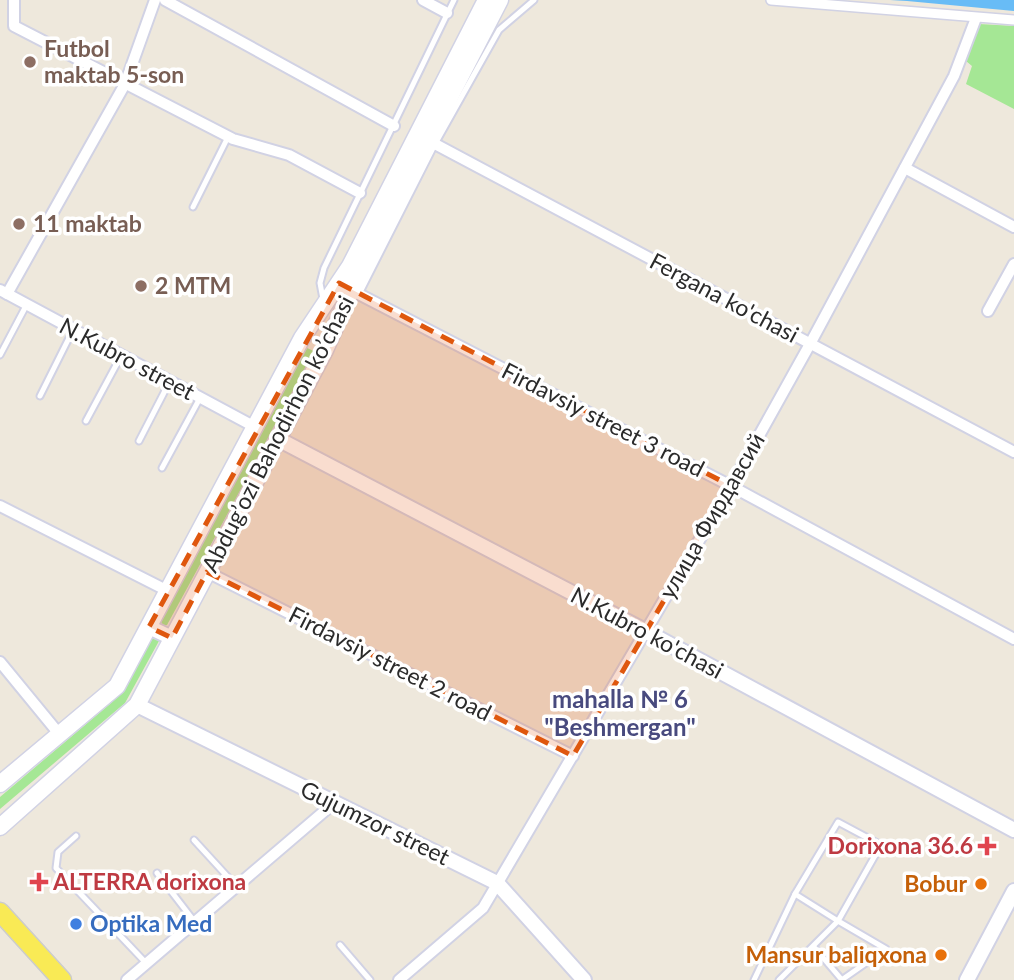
<svg xmlns="http://www.w3.org/2000/svg" width="1014" height="980" viewBox="0 0 1014 980" font-family="Lato,sans-serif">
<rect width="100%" height="100%" fill="#eee8dc"/>
<!-- green -->
<g fill="#a5e795">
<path d="M979 24 1014 26V109L966 84 972 66 966 61Z"/>
<path d="M307 348 316 352 167 625H163L161 622Z"/>
<path d="M152 638 159 641 125 703 0 809V797L111 703 122 692Z"/>
</g>
<!-- water -->
<path fill="#68bcf6" d="M890 0H1014V11L907 1Z"/>
<g fill="none" stroke-linecap="round" stroke-linejoin="round">
<defs>
<g id="service">
<path d="M193 207 228 137"/>
<path d="M359 294 435 144 499 30 534 0"/>
<path d="M323 299 320 283 324 268 454 0"/>
<path d="M0 355 27 304"/>
<path d="M40 396 73 330"/>
<path d="M86 421 121 356"/>
<path d="M139 441 170 381"/>
<path d="M162 468 200 398"/>
<path d="M76 836 58 852 56 868 146 963"/>
<path d="M194 840 237 887"/>
<path d="M157 873 194 921"/>
<path d="M340 945 370 980"/>
<path d="M814 947 842 980"/>
<path d="M754 980 795 894 838 822 881 845 838 921 886 949 843 979"/>
<path d="M779 980 838 921 795 894"/>
</g>
<path id="pedestrian" d="M771 0 1014 20"/>
<g id="minor">
<path d="M14 0V26L233 139 289 155 360 193"/>
<path d="M165 0 394 126"/>
<path d="M423 0 447 13"/>
<path d="M435 144 1014 452"/>
<path d="M905 168 1014 227"/>
<path d="M347 288 731 486 1014 639"/>
<path d="M0 290 255 427"/>
<path d="M7 294 125 84 155 0"/>
<path d="M988 311 1014 264"/>
<path d="M0 506 168 591"/>
<path d="M207 572 573 756"/>
<path d="M0 662 60 735"/>
<path d="M127 980 334 803"/>
<path d="M399 980 483 908 731 486 810 344 954 76 976 18"/>
</g>
<g id="tertiary">
<path d="M278 439 645 631 1014 830"/>
<path d="M149 627 172 638"/>
<path d="M137 705 497 883 584 980"/>
<path d="M967 980 1014 891"/>
</g>
<g id="secondary">
<path d="M0 784 117 686 302 338 350 266 486 0"/>
<path d="M0 827 137 705 325 350 360 271 500 0"/>
</g>
<path id="primary" d="M0 912 62 980"/>
</defs>
<!-- service casing -->
<use href="#service" stroke="#d1d2e4" stroke-width="9"/>
<!-- pedestrian casing -->
<use href="#pedestrian" stroke="#d1d2e4" stroke-width="12"/>
<!-- minor casing -->
<use href="#minor" stroke="#d1d2e4" stroke-width="14"/>
<!-- tertiary casing -->
<use href="#tertiary" stroke="#d1d2e4" stroke-width="18"/>
<!-- secondary casing -->
<use href="#secondary" stroke="#d1d2e4" stroke-width="19"/>
<!-- primary casing -->
<use href="#primary" stroke="#ccc" stroke-width="21"/>
<!-- service -->
<use href="#service" stroke="#fff" stroke-width="5"/>
<!-- pedestrian -->
<use href="#pedestrian" stroke="#fff" stroke-width="9"/>
<!-- minor -->
<use href="#minor" stroke="#fff" stroke-width="10"/>
<!-- tertiary -->
<use href="#tertiary" stroke="#fff" stroke-width="14"/>
<!-- secondary -->
<use href="#secondary" stroke="#fff" stroke-width="16"/>
<!-- primary -->
<use href="#primary" stroke="#f9ea55" stroke-width="18"/>
</g>
<!-- marked area -->
<path fill="#df570e" fill-opacity="0.2" stroke="#df570e" stroke-width="5" stroke-dasharray="14 9" stroke-linejoin="round" d="M339 283 731 486 573 756 207 572 172 638 149 627Z"/>
<!-- markers -->
<g fill="#8d6e63" stroke="#fff" stroke-width="2.5">
<circle cx="30" cy="62" r="7"/>
<circle cx="19" cy="224" r="7"/>
<circle cx="141" cy="286" r="7"/>
</g>
<g fill="#e0444e" stroke="#fff" stroke-width="2.5">
<path d="M983.5 835.5h7v7h7v7h-7v7h-7v-7h-7v-7h7z"/>
<path d="M35.5 871.5h7v7h7v7h-7v7h-7v-7h-7v-7h7z"/>
</g>
<g fill="#e8710a" stroke="#fff" stroke-width="2.5">
<circle cx="981" cy="884" r="7"/>
<circle cx="941" cy="955" r="7"/>
</g>
<circle fill="#3f7fe0" stroke="#fff" stroke-width="2.5" cx="76" cy="924" r="7"/>
<g text-anchor="middle" stroke-width="7" stroke-linejoin="round" paint-order="stroke">
<!-- education labels -->
<g font-size="23" font-weight="bold" fill="#785e54" stroke="#fff" text-anchor="start">
<text x="44" y="57">Futbol<tspan x="44" dy="26">maktab 5-son</tspan></text>
<text x="33" y="232">11 maktab</text>
<text x="155" y="294">2 MTM</text>
</g>
<!-- street labels -->
<g font-size="23" fill="#2b2b2b" stroke="#fff">
<text transform="translate(724 298) rotate(28)" y="8">Fergana ko'chasi</text>
<text transform="translate(127 359) rotate(28)" y="8">N.Kubro street</text>
<text transform="translate(603 420) rotate(27)" y="8">Firdavsiy street 3 road</text>
<text transform="translate(278 434) rotate(-63)" y="8">Abdug’ozi Bahodirhon ko’chasi</text>
<text transform="translate(712 516) rotate(-60)" y="8">улица Фирдавсий</text>
<text transform="translate(647 633) rotate(28)" y="8">N.Kubro ko'chasi</text>
<text transform="translate(390 664) rotate(27)" y="8">Firdavsiy street 2 road</text>
<text transform="translate(375 823) rotate(26)" y="8">Gujumzor street</text>
</g>
<!-- health labels -->
<g font-size="23" font-weight="bold" fill="#be3a42" stroke="#fff" text-anchor="end">
<text x="973" y="854">Dorixona 36.6</text>
<text x="53" y="890" text-anchor="start">ALTERRA dorixona</text>
</g>
<!-- food labels -->
<g font-size="23" font-weight="bold" fill="#c56008" stroke="#fff" text-anchor="end">
<text x="967" y="892">Bobur</text>
<text x="927" y="963">Mansur baliqxona</text>
</g>
<!-- shop labels -->
<g font-size="23" font-weight="bold" fill="#366cbe" stroke="#fff" text-anchor="start">
<text x="90" y="932">Optika Med</text>
</g>
<!-- neighbourhood labels -->
<g font-size="24" font-weight="bold" fill="#484a7e" stroke="#fff">
<text x="620" y="708">mahalla № 6<tspan x="620" dy="28">"Beshmergan"</tspan></text>
</g>
</g>
</svg>
